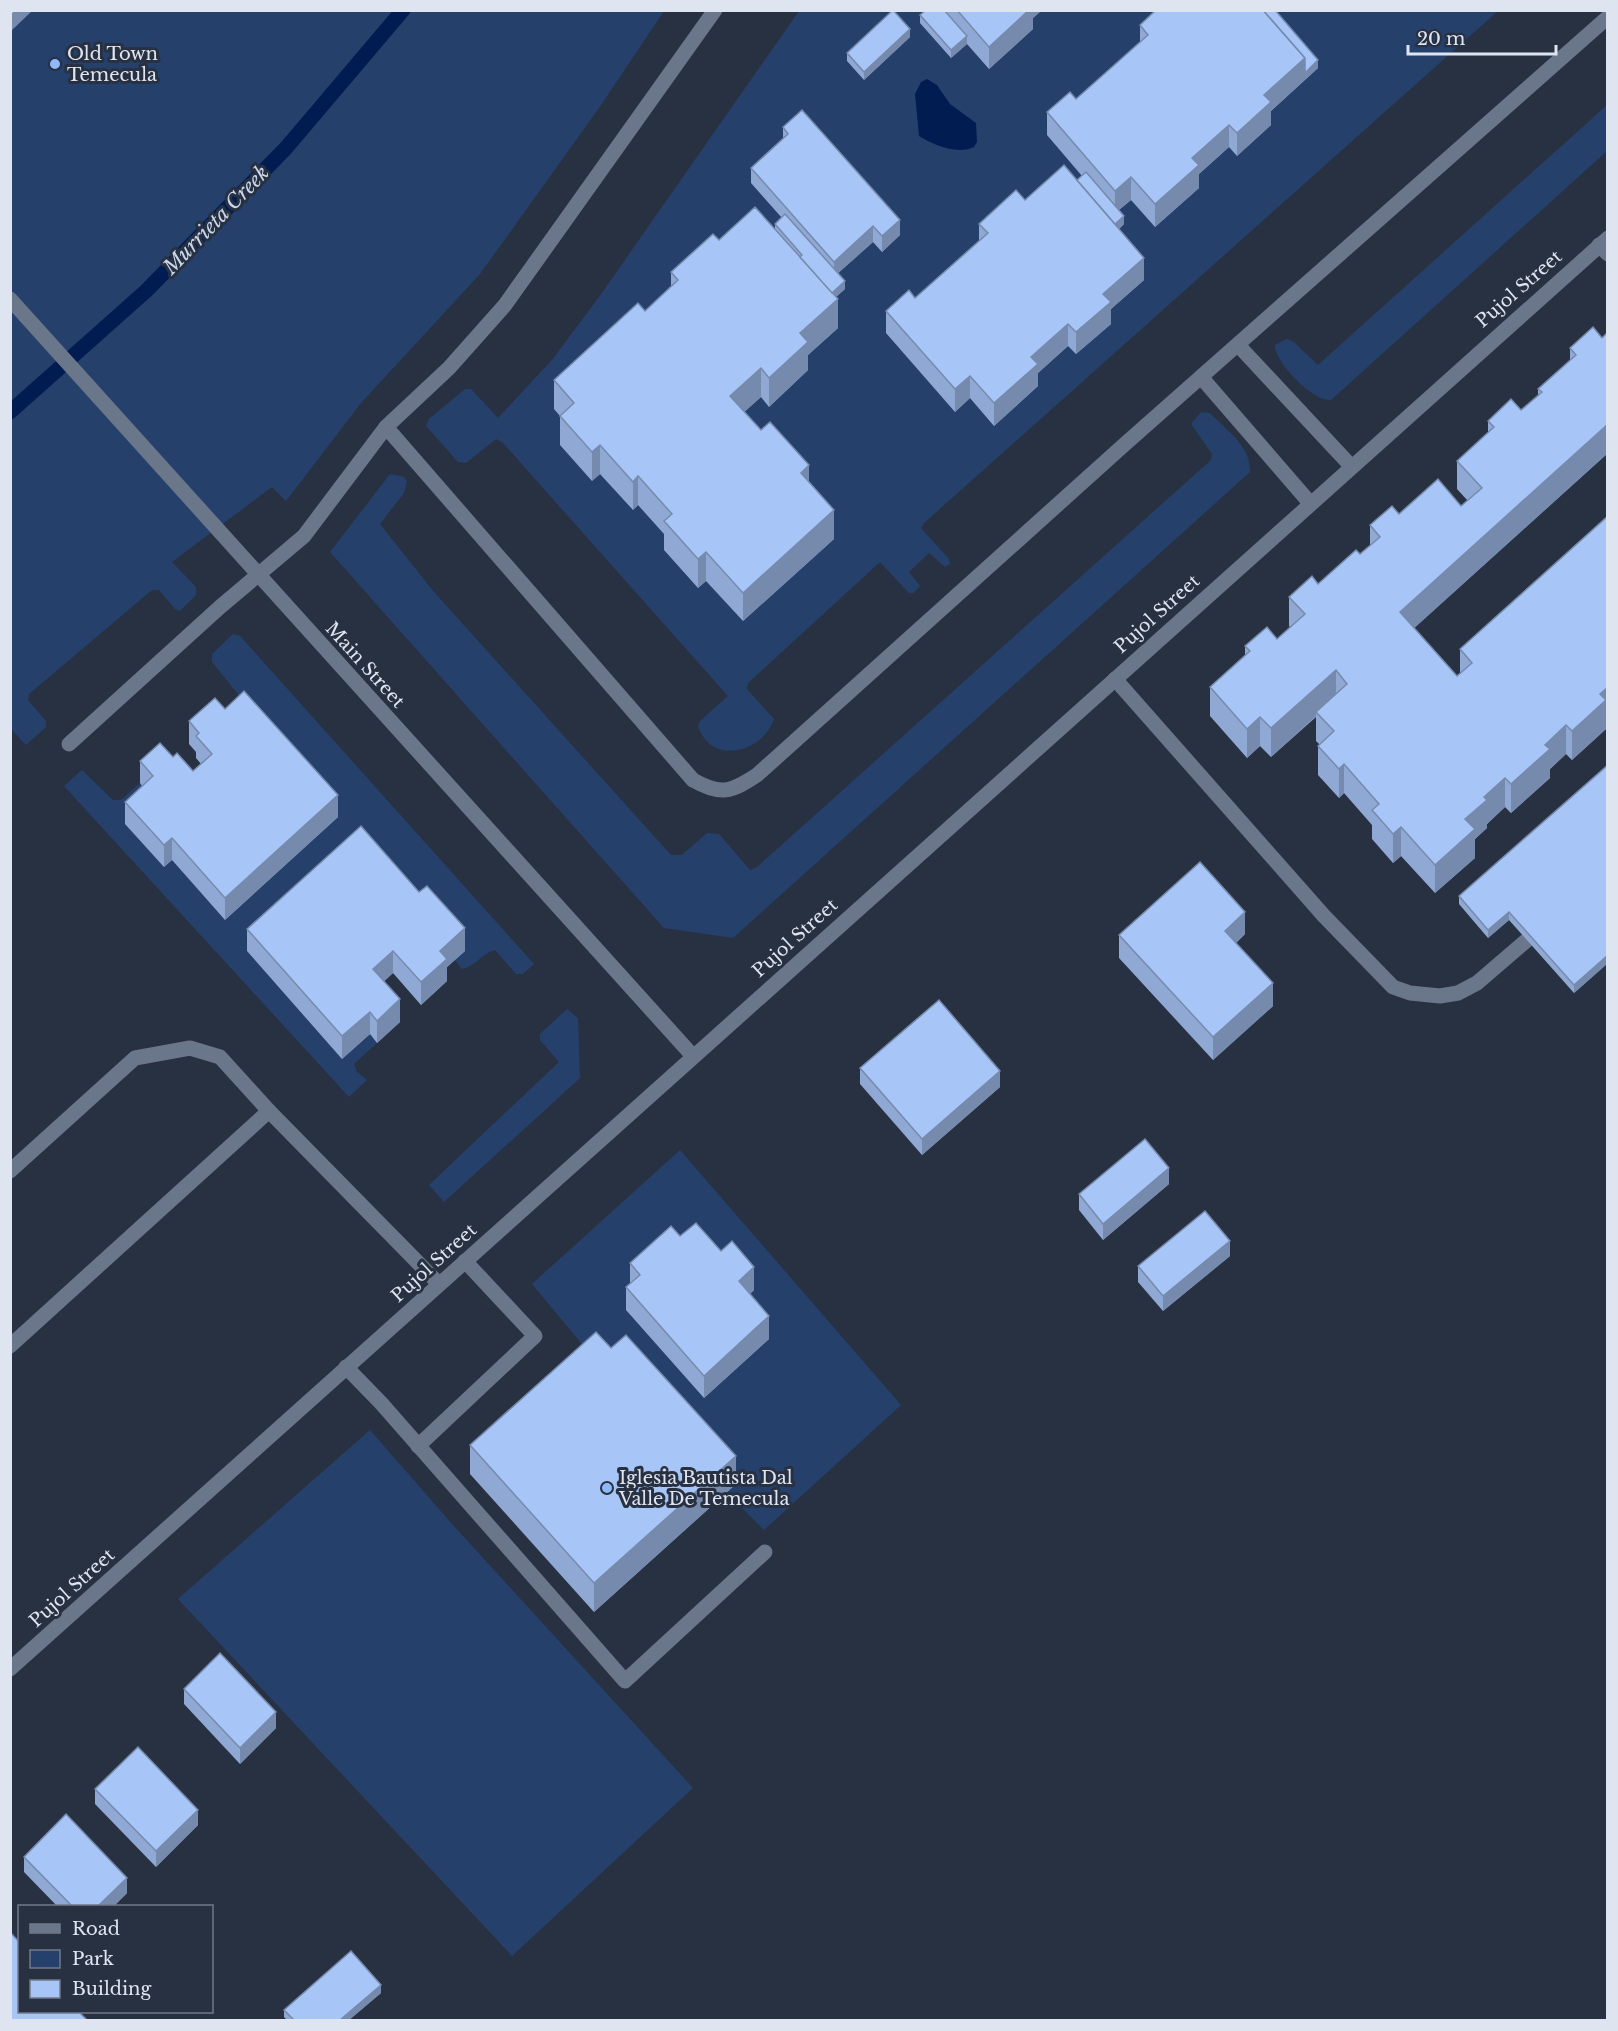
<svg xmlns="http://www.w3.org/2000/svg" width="1618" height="2031" viewBox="0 0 1618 2031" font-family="'Libre Baskerville',serif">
<rect width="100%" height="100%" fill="#283142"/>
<!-- green -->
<g fill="#26406c">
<path d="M10 11H664L599 108 480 274 361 403 286 501 272 487 172 562 196 587V595L180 611 175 609 159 590H152L29 694 28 700 46 721V727L26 745 10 728Z"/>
<path d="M799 11H1498L924 523 921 528 949 559 950 564 945 567 929 553 909 572 920 586 913 593H909L880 562 748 683 747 689 774 719C763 752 712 767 698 726L700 721 728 696 503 443 496 439 466 463 458 462 426 426 429 419 465 389H471L498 418 552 360 599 297Z"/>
<path d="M1607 105V151L1331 400C1314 402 1274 362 1275 345L1287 339 1294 342 1318 365Z"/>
<path d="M1201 412 1210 413C1227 431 1251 446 1250 472L733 938 664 928 330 552 390 474 404 477 407 481 404 493 380 524 434 592 671 855H682L707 833 719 834 750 870 757 867 1211 460 1212 454 1191 424Z"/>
<path d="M233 634 240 636 534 964 523 974H516L495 950C482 953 475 967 462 969L419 915 342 1058 370 1034 377 1043 354 1064 357 1072 367 1080 349 1097 64 786 82 770 113 800H121L140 783 153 798 164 867 172 860 225 920 338 817 212 662V654Z"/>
<path d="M567 1009 578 1018 580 1078 444 1202 429 1185 559 1062 540 1040V1034Z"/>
<path d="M680 1150 901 1405 764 1530 596 1361 532 1284Z"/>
<path d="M370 1430 452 1524 693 1788 512 1956 178 1599Z"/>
</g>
<!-- water -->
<path fill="#011c50" d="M927 79 937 85 950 104 976 123 977 142 974 147C958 155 933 145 919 136L915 94 921 82Z"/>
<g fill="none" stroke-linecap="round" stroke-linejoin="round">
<!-- stream -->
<path stroke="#011c50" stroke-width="15" d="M10 412 146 291 286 148 403 10"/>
<!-- service -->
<g stroke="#6a7689" stroke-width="15">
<path d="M715 10 505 305 449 368 386 427 693 780C721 796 731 792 757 775L1125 444 1608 17"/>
<path d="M1599 245 1608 254"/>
<path d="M1238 345 1351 466"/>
<path d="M1201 377 1310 503"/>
<path d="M1115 679 1324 916 1393 987 1410 993 1440 996 1458 993 1477 983 1541 928"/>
<path d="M69 744 220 607 304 536 386 427"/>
<path d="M10 1171 135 1058 190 1048 220 1057 269 1111"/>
<path d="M10 1346 269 1111 439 1284"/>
<path d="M346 1367 381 1403 625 1681 765 1552"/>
<path d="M418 1446 535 1336 465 1261"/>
</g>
<!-- tertiary -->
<g stroke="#6a7689" stroke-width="15">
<path d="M10 299 692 1055"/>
<path d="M10 1669 1608 238"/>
</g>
</g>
<!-- wall -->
<g fill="#90a9d4">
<path d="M926 10H1042L1033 18V29L989 69 967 44 951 58 920 23V15Z"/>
<path d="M1140 25 1318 68 1271 111V125L1237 156 1229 147 1199 174V188L1155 227 1131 200 1119 210 1124 224 1119 229 1144 280 1111 309V324L1076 354 1068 346 1038 373V386L994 426 970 398 955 412 886 333V311L915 298 979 241V224L1025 200 1077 180 1082 176 1047 135V112L1076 99 1140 42Z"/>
<path d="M910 37 864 80 847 61V53Z"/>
<path d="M783 127 900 235 882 252 873 242 838 273 845 289 836 297 838 328 808 355V370L769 407 761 397 744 412 809 482 834 539 743 621 706 581 698 588 664 550V534L638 505 633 510 600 474 592 481 560 445V416L554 409V380L645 311 671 286V272L719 240 775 229V224L782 218 751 183V168L783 139Z"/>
<path d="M1608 332V453L1414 628 1457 676 1460 674V649L1608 516V716L1606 717V729L1572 760 1566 754 1550 769V778L1511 813 1505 807 1487 824V828L1475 839V858L1435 893 1401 856 1393 863 1372 839V825L1344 793 1339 798 1318 775V746L1320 745 1316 741V717L1271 757 1260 746 1247 758 1210 716V687L1245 655V646L1277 639 1290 627 1289 626V597L1318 584 1360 554 1370 546V525L1399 514 1461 506 1468 501 1457 489V461L1488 433V421L1521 410 1538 396V389L1570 361V348L1602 338Z"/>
<path d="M225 709 338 817 225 920 172 860 164 867 125 824V802L142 786 140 783V761L193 771 201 764 196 758V752L189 744V721Z"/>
<path d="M1608 765V963L1574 993 1509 920 1488 938 1459 904V896Z"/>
<path d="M247 929 465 951 447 967V981L421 1005 393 973 384 981 400 1022 377 1043 370 1034 342 1059 247 951Z"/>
<path d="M1245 934 1236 943 1273 1006 1213 1060 1119 958V935Z"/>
<path d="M860 1068 1000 1087 922 1155 860 1084Z"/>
<path d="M1169 1184 1103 1240 1079 1210V1194Z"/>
<path d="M680 1236 754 1290 750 1294 769 1339 704 1398 626 1310V1287L630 1284V1263Z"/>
<path d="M1230 1256 1163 1311 1138 1282V1266Z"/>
<path d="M611 1348 736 1484 594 1612 470 1474V1445Z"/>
<path d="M184 1689 276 1728 240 1764 184 1704Z"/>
<path d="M95 1789 198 1825 156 1867 95 1804Z"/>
<path d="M24 1857 127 1893 114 1906H57L24 1872Z"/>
<path d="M381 1993 349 2020H287L284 2017V2010Z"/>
</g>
<!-- shaded-wall -->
<g fill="#758aac">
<path d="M17 10H33L10 32V16Z"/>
<path d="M1028 10H1042L1033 18V29L989 69V47Z"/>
<path d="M910 29V37L864 80V72Z"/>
<path d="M967 36V44L951 58V50Z"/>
<path d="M1305 58 1318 60V68L1271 111V125L1237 156V133L1264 95Z"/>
<path d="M1229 125V147L1199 174V188L1155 227V204L1192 158Z"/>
<path d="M1131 177V200L1115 213V191Z"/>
<path d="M1124 216V224L1108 239V231Z"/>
<path d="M900 220V235L882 252V236Z"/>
<path d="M873 226V242L834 277V262Z"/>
<path d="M1144 258V280L1111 309V324L1076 354V332L1103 294Z"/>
<path d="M845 281V289L821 310V302Z"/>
<path d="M838 299V328L808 355V370L769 407V378L800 333Z"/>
<path d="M1068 324V346L1038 373V386L994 426V403L1031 357Z"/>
<path d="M761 368V397L730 425V396Z"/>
<path d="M970 376V398L955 412V389Z"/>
<path d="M1608 424V453L1400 641V612Z"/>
<path d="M600 445V474L592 481V452Z"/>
<path d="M809 465V493L801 473Z"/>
<path d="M638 476V505L633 510V482Z"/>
<path d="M834 510V539L743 621V593Z"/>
<path d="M706 552V581L698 588V559Z"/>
<path d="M1336 670V699L1316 712V716L1271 757V728Z"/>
<path d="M1608 687V716L1606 717V729L1572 760V731L1600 694Z"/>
<path d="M1260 717V746L1247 758V729Z"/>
<path d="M1566 725V754L1550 769V778L1511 813V784L1545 745Z"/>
<path d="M1344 764V793L1339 798V769Z"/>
<path d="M1505 778V807L1487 824V828L1475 839V858L1435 893V865L1465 819 1484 797Z"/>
<path d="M338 795V817L225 920V898Z"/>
<path d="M1401 827V856L1393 863V834Z"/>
<path d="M172 838V860L164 867V845Z"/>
<path d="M1245 912V934L1225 953V931Z"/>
<path d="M1509 912V920L1488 938V930Z"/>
<path d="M465 928V951L447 967V981L421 1005V982L440 951Z"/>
<path d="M393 951V973L373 992V969Z"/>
<path d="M1608 955V963L1574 993V985Z"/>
<path d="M1273 983V1006L1213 1060V1037Z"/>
<path d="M400 999V1022L377 1043V1021Z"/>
<path d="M370 1012V1034L342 1059V1036Z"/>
<path d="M1000 1071V1087L922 1155V1139Z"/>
<path d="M1169 1168V1184L1103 1240V1224Z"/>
<path d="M1230 1241V1256L1163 1311V1296Z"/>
<path d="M754 1267V1290L739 1304V1281Z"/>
<path d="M769 1316V1339L704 1398V1376Z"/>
<path d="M736 1456V1484L594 1612V1583Z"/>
<path d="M276 1712V1728L240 1764V1748Z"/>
<path d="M198 1810V1825L156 1867V1851Z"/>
<path d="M127 1878V1893L114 1906H98Z"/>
<path d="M381 1985V1993L349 2020H340Z"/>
</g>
<!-- building -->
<g fill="#a7c5f6" stroke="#758aac" stroke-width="1.5">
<path d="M10 10H17L10 16Z"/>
<path d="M893 10 910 29 864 72 847 53Z"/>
<path d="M926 10H944L967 36 951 50 920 15Z"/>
<path d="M957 10H1029L989 47Z"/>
<path d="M1156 10H1263L1305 58 1264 95 1271 102 1237 133 1229 125 1192 158 1199 165 1155 204 1131 177 1115 191 1047 112 1070 92 1076 99 1148 35 1140 25Z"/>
<path d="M1263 10H1275L1318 60 1305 73V58Z"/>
<path d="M802 110 900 220 882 236 873 226 834 262 751 168 788 134 783 127Z"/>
<path d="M1064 165 1144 258 1103 294 1111 302 1076 332 1068 324 1031 357 1038 364 994 403 970 376 955 389 886 311 909 290 915 298 988 233 979 224 1016 190 1025 200Z"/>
<path d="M1086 172 1124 216 1115 224 1077 180Z"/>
<path d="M755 207 838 299 800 333 808 342 769 378 761 368 730 396 761 430 770 422 809 465 801 473 834 510 743 593 706 552 698 559 664 521 672 514 638 476 633 482 600 445 592 452 560 416 574 403 554 380 638 303 645 311 678 280 671 272 713 234 719 240Z"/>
<path d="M785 214 845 281 832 293 800 257 802 255 775 224Z"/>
<path d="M1593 327 1602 338 1608 332V424L1400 612 1457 676 1472 663 1460 649 1608 516V687L1600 694 1606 700 1572 731 1566 725 1545 745 1550 749 1511 784 1505 778 1484 797 1487 800 1465 819 1475 829 1435 865 1401 827 1393 834 1372 810 1379 804 1344 764 1339 769 1318 746 1334 731 1316 712 1347 684 1336 670 1271 728 1260 717 1247 729 1210 687 1250 651 1245 646 1267 627 1277 639 1305 614 1289 597 1312 576 1318 584 1356 550 1360 554 1380 537 1370 525 1392 506 1399 514 1438 479 1461 506 1482 488 1457 461 1494 427 1488 421 1511 399 1521 410 1542 392 1538 389 1576 355 1570 348Z"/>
<path d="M244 691 338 795 225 898 172 838 164 845 125 802 153 776 140 761 160 743 173 757 177 753 193 771 212 754 196 736 199 733 189 721 215 698 225 709Z"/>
<path d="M1608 765V955L1574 985 1509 912 1488 930 1459 896Z"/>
<path d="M361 826 419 892 427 886 465 928 440 951 447 959 421 982 393 951 373 969 400 999 377 1021 370 1012 342 1036 247 929Z"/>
<path d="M1200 862 1245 912 1225 931 1273 983 1213 1037 1119 935Z"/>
<path d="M939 1000 1000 1071 922 1139 860 1068Z"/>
<path d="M1145 1139 1169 1168 1103 1224 1079 1194Z"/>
<path d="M1205 1211 1230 1241 1163 1296 1138 1266Z"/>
<path d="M696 1223 721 1251 732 1241 754 1267 739 1281 769 1316 704 1376 626 1287 640 1275 630 1263 671 1226 680 1236Z"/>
<path d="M596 1332 611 1348 626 1335 736 1456 594 1583 470 1445Z"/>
<path d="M220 1653 276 1712 240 1748 184 1689Z"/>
<path d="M138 1747 198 1810 156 1851 95 1789Z"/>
<path d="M66 1814 127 1878 98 1906H72L24 1857Z"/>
<path d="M10 1932 20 1943V2012H79L87 2020H10Z"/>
<path d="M351 1951 381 1985 340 2020H294L284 2010Z"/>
</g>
<!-- markers -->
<g fill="#8fb8fd" stroke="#283142" stroke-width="2">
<circle cx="55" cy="64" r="6"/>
<circle cx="607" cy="1488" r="6"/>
</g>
<g text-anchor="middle" stroke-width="6" stroke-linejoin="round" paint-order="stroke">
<!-- poi labels -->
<g font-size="18" fill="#dfe5f0" stroke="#283142" text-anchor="start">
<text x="67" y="60">Old Town<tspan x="67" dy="21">Temecula</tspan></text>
<text x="619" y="1484">Iglesia Bautista Dal<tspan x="619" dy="21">Valle De Temecula</tspan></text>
</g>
<!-- street labels -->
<g font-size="18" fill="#dfe5f0" stroke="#283142">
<text transform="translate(1519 289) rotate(-41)" y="6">Pujol Street</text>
<text transform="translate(1157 614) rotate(-42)" y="6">Pujol Street</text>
<text transform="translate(365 665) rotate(48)" y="6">Main Street</text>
<text transform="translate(795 938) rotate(-42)" y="6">Pujol Street</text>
<text transform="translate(434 1263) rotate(-42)" y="6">Pujol Street</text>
<text transform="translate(72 1588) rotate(-42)" y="6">Pujol Street</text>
</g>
<!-- water labels -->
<g font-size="20" font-style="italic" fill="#cad7eb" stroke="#283142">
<text transform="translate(216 220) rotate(-46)" y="7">Murrieta Creek</text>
</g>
</g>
<!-- border -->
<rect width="1618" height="2031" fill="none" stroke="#dfe5f0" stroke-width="24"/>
<!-- legend -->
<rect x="18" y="1905" width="195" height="108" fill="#283142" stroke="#717988" stroke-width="1.5"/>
<rect x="30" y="1924" width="30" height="9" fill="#6a7689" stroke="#717988" stroke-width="1.5"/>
<text x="72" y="1935" font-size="18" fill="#dfe5f0">Road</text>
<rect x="30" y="1950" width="30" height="18" fill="#26406c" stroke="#717988" stroke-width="1.5"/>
<text x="72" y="1965" font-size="18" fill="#dfe5f0">Park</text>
<rect x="30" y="1980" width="30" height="18" fill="#a7c5f6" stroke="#717988" stroke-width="1.5"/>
<text x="72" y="1995" font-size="18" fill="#dfe5f0">Building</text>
<!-- scale -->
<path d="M1408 45v9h148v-9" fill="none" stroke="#dfe5f0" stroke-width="3"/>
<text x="1417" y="45" font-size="18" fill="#dfe5f0" stroke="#283142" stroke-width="4.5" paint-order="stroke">20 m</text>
</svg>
